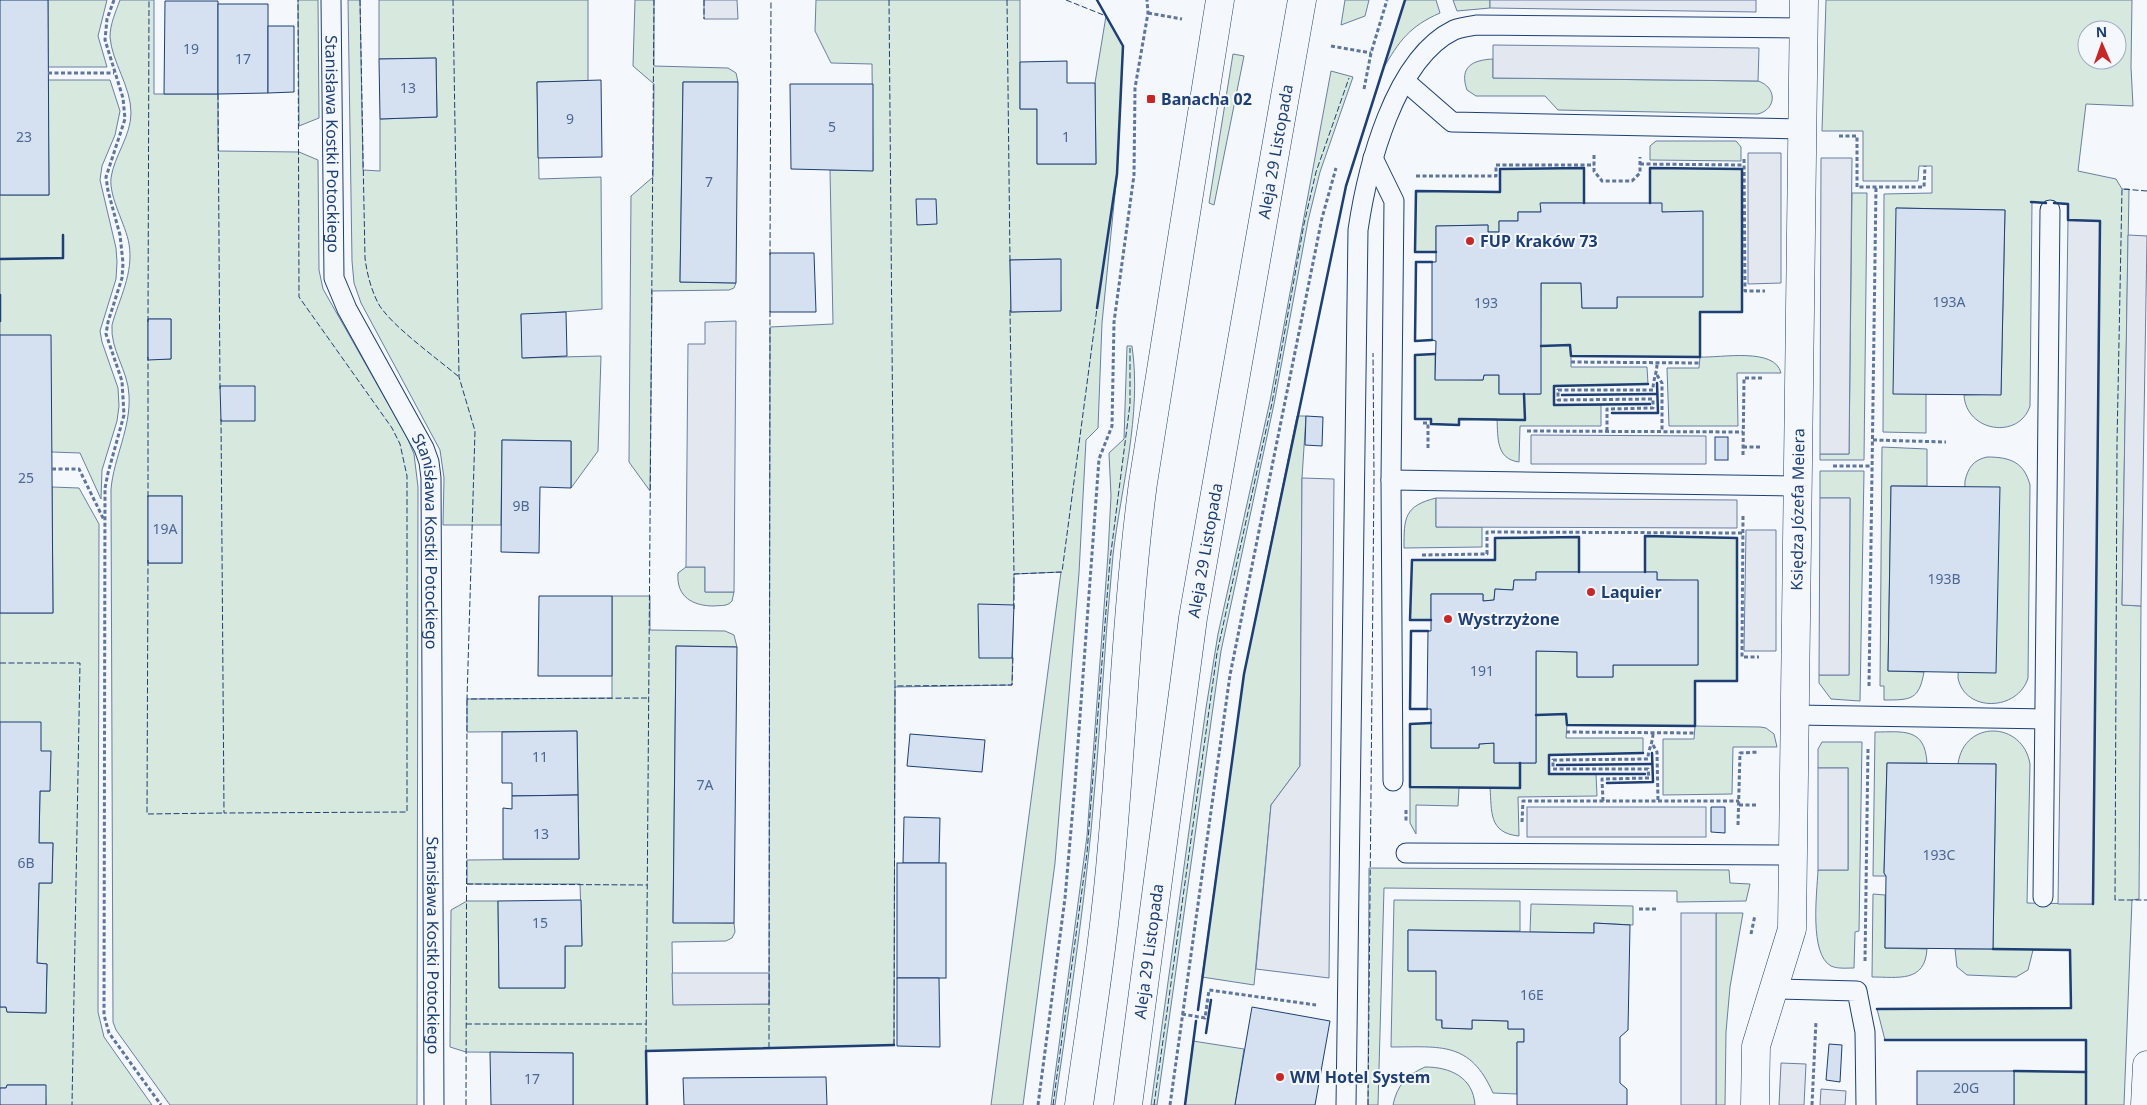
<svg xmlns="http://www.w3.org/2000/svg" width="2147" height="1105" viewBox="0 0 2147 1105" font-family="'Noto Sans',sans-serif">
<rect width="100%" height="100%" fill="#f4f7fb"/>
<!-- green -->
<g fill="#d7e8df" stroke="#687fa3" fill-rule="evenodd">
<path d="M48 0H107L98 36 107 67H48Z"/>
<path d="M120 0H154V94H218V151L299 152 318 160 319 270 323 289 407 437 414 454 418 487 417 1105H170L116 1030 113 1022 111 489C114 457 131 428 129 395 128 370 110 350 112 325 119 299 134 273 129 244 126 225 109 198 111 178 114 156 131 136 131 113 131 86 112 63 110 37 110 24 116 11 120 0ZM148 319H171V359H148ZM148 496H182V563H148Z"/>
<path d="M298 0H318L319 118 299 126Z"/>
<path d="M348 0H360L363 170 380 171V119L437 117 436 58 379 59V0H588V81L537 82 539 179 601 177 602 309 521 315 523 358 601 356 598 451 571 488V441L502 440 501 525H443L444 478 440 450 361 303 354 283 352 261Z"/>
<path d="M635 0H654V66L728 68 736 73 738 82H683L680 282 736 283 734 288 729 290 652 291 650 491 629 462 631 196 653 177 654 84 633 66Z"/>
<path d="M816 0H1020V109H1037V164H1096L1095 83 1106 16 1123 46 1117 174 1102 323 1098 428 1086 440 1079 573 1055 863 1023 1105H991L1061 572 1014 574 1012 685 895 687 894 1045 646 1051 647 1105H573V1053L466 1052 450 1047 451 910 467 901H498L499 988H565V946L582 945 580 884H467V860L579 859 577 731 467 732V699L612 698V596H650V630L725 631 734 635 737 647 676 646 673 922 734 923 735 932 732 938 726 941 672 942 673 1004H769L770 327 833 324 830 170H873L872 64 831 63 815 31ZM1060 259 1061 310 1011 312 1010 260Z"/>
<path d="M1345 0H1369L1365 16 1341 25Z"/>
<path d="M1405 0H1436L1440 13C1410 26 1399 41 1383 69Z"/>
<path d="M1453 0H1490V8L1457 11Z"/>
<path d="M1826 0H2132L2131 67 2133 106 2086 104 2078 171 2116 179 2122 189H2129L2122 605 2141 606 2139 899 2132 900 2124 1105H2014V1071L2086 1072V1040H1885L1877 1009 2071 1008 2070 950H2033L2028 970 2016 977 1967 975 1957 967 1955 949H1993L1996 764H1958C1964 719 2023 721 2030 764L2027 903 2093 904 2100 221 2068 220V204L2032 202 2030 406C2019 440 1966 432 1964 395L2001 394 2005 210 1896 208 1926 394V433L1883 432 1884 194 1932 193V166H1919L1918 181H1863V131H1822ZM2087 30H2117V60H2087Z"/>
<path d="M1233 54 1244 56 1214 205 1209 203Z"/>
<path d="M1493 59V78L1758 81C1777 87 1777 109 1758 114L1558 110 1545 96H1476L1467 90C1459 67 1472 60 1493 59Z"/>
<path d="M1331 71 1353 77 1320 172 1308 221 1274 404 1221 651 1157 1105H1151L1206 708 1218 634 1270 401Z"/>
<path d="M48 80H110L120 111 115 135 102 166 100 180 116 248 117 262 116 279 100 331 102 342 118 388 119 406 117 421 102 470 101 499 80 453 52 452 0 335V195H49Z"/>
<path d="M1656 141H1736L1741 147V161L1650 160V146Z"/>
<path d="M1584 168V203H1541V212H1518V221H1499V232H1488V225L1436 226V252H1415L1416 191 1500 192V169Z"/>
<path d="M1650 168 1742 169V312H1700V357C1721 358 1775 347 1781 373H1737L1738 426H1669L1667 368H1699L1700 357 1571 356V367H1647L1648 384 1554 386V405H1601V426H1520L1519 462C1496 459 1498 438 1497 419H1459V425L1431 424V419H1415V355L1435 354V379L1483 380 1484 375H1499V394H1540L1541 283H1581L1582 308H1617V297L1703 212H1662L1650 203Z"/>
<path d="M1852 193H1867L1864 460H1820V454H1849Z"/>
<path d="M1127 346H1132C1142 415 1121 487 1113 555 1104 647 1100 739 1091 831 1082 923 1068 1014 1055 1105H1051L1087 836 1108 554 1111 496 1109 453 1124 439Z"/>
<path d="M1297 416H1306L1302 478 1300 766 1271 805 1254 985 1202 977 1244 674Z"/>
<path d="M1882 447 1927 449V486H1891L1888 671 1924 672C1919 700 1911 700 1884 700V686H1880Z"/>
<path d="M1987 457C2010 457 2024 462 2030 485L2028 678C2018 711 1965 713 1958 678L1965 481C1968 468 1973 460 1987 457Z"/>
<path d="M1820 471H1864L1860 701 1831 699 1819 683V675H1849L1850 498H1820Z"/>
<path d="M52 487 79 488 99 524 98 1012 104 1037 152 1105H46L45 1085H7L6 1088H0V1007H6L7 1012 46 1013 47 964 37 963 39 883H52L53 843H39L40 791H50L41 751 0 722V613H53Z"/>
<path d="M1436 498V527H1482V547L1404 548C1404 518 1404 506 1436 498Z"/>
<path d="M1645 536 1737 538V681H1695V726L1760 727 1766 728 1774 734 1777 747H1733L1732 794 1663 795V739H1694L1695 726 1567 725 1566 738H1643V753L1549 755V774H1596L1597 796 1518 797 1519 836C1488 833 1492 811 1490 788H1459L1458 806 1416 805V834L1410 823V724L1431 723V748H1479V744L1494 743V763H1536V651L1577 652V677H1613V665H1698V581L1657 580V572H1645Z"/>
<path d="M1579 537V572H1536V580H1514L1513 590 1495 589 1494 600 1483 601V594H1431V620H1410L1412 560H1495V538Z"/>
<path d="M686 567H705V592H734L732 601C727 607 721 605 714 606 693 606 676 597 678 573Z"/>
<path d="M1875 732C1903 732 1925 727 1927 763H1887L1884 873 1886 876H1873Z"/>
<path d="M1822 742H1862L1859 931 1855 932 1854 968C1846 968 1838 969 1831 966 1809 954 1817 893 1818 870H1848V768H1818V749Z"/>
<path d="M1369 868 1729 870 1730 883 1750 884 1746 901 1677 902V891L1384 888 1378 1105H1368Z"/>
<path d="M1873 894 1885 895V948L1927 949C1925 983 1898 977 1872 977Z"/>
<path d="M1394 900 1520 901V931L1408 930V971H1436L1442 1028 1472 1029V1020L1508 1021V1029H1524V1042H1517V1094L1493 1093C1470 1041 1441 1047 1391 1047Z"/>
<path d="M1531 904 1633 906V925L1594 923V933L1530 932Z"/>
<path d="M1716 913H1743L1730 987 1726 1032 1725 1105H1716Z"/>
<path d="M1193 1041 1244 1049 1235 1105H1185Z"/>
<path d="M1425 1067C1450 1067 1473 1077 1475 1105H1393C1397 1085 1407 1075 1425 1067Z"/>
</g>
<!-- parking -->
<g fill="#e3e8f0" stroke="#687fa3">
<path d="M704 0H737L738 19H704Z"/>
<path d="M1490 0H1756V12L1490 8Z"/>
<path d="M1493 45 1759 48 1758 81 1493 78Z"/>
<path d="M1748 153H1781V283L1748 284Z"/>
<path d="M1821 158H1852L1849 454H1820Z"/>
<path d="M2068 220 2100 221 2093 904H2058Z"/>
<path d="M2128 235 2147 236 2141 606 2122 605Z"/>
<path d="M736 321 734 592H705V567H686L688 344H705V322Z"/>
<path d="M1531 435 1706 436V464H1531Z"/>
<path d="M1302 478 1334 479 1329 978 1256 969 1271 805 1300 766Z"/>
<path d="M1436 498 1737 500V528L1436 527Z"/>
<path d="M1820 498H1850L1849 675H1819Z"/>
<path d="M1746 530H1776V651H1744Z"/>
<rect x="1818" y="768" width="30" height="102"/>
<rect x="1527" y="807" width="179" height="30"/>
<rect x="1681" y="913" width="35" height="192"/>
<path d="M672 973H769V1004L673 1005Z"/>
<path d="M1781 1063 1806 1064 1804 1105H1779Z"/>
<path d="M1821 1089 1846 1091 1845 1105H1820Z"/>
</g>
<!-- building -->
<g fill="#d5e0f0" stroke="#1d3f73">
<path d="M0 0H48L49 195H0Z"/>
<path d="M165 1H218V94H164Z"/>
<path d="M218 4H268V93L218 94Z"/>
<path d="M268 26H294V92L268 93Z"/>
<path d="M436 58 437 117 380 119 379 59Z"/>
<path d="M1067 61V83H1095L1096 164H1037V109H1020V62Z"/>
<path d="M601 80 602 157 538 158 537 82Z"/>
<path d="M683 82H738L736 283 680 282Z"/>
<path d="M790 84H873V171L791 169Z"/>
<path d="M916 199H936L937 224 917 225Z"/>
<path d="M1540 203H1662V212L1703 211V297H1617V308H1582L1581 283H1541V394H1499V375H1484L1483 380H1435L1436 341 1432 340V262H1436V226L1488 225V232H1499V221H1518V212H1541Z"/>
<path d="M1896 208 2005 210 2001 395 1893 394Z"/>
<path d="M770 253H814L816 312H770Z"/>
<path d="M1061 259V311L1011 312 1010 260Z"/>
<path d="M566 312 567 356 522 358 521 314Z"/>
<path d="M148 319H171V359L148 360Z"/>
<path d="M0 335H51L53 613H0Z"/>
<path d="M220 386H255V421H221Z"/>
<path d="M1306 416 1323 417 1322 446 1305 445Z"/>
<rect x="1715" y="437" width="13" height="23"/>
<path d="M502 440 571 441V488L540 487 539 553 501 552Z"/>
<path d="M1891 486 2000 487 1996 673 1888 671Z"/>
<rect x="148" y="496" width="34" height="67"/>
<path d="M1536 572H1657V580H1698V665H1613V677H1577V652L1536 651V763H1494V743L1479 744V748H1431V709H1427L1428 631H1431V594H1483V601L1494 600 1495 589 1513 590 1514 580H1536Z"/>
<path d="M539 596H612V676H538Z"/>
<path d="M978 604 1014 605 1012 658H979Z"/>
<path d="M676 646 737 647 734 923H673Z"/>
<path d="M0 722H41V751H51L50 791H40L39 843H53L52 883H39L37 963 47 964 46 1013 7 1012 6 1007H0Z"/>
<path d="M577 731 578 795 512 796V783H502V732Z"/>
<path d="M910 734 985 740 982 772 907 766Z"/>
<path d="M1887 763 1996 764 1993 949 1885 948 1886 876 1884 873Z"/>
<path d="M578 795 579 859H503V808L512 809V796Z"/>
<path d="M1711 807H1725V833L1711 832Z"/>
<path d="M904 817 940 818 939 863H903Z"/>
<rect x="897" y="863" width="49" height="115"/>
<path d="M581 900 582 946H565V988H499L498 901Z"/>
<path d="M1594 923 1630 925 1628 1030 1620 1037V1083L1627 1089V1105H1517V1042H1524V1029H1508V1021L1472 1020V1029L1442 1028V1020H1436V971H1408V930L1594 933Z"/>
<path d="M897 978H939L940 1047 897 1046Z"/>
<path d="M1252 1007 1330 1021 1315 1105H1235Z"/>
<path d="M1829 1044 1842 1045 1840 1082 1826 1080Z"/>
<path d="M490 1052 573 1053V1105H491Z"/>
<rect x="1917" y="1071" width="97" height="34"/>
<path d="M826 1077 827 1105H684L683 1078Z"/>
<path d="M7 1085H46V1105H0V1088H6Z"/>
</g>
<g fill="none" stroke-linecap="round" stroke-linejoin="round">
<defs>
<g id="service">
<path id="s1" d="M331 0 334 278 347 309 424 448 429 462 431 478 434 1105"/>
<path d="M1406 82 1452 122 1803 129"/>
<path d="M1373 158 1394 201 1391 480 1393 781"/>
<path d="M1391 480 1798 486"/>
<path d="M1795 715 2044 719"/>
<path d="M1406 853 1794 855"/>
<path d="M2043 897 2050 210"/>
<path d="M1775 989 1857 991 1865 1032 1866 1105"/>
<path d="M1346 1105 1358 230C1367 169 1394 59 1454 30 1461 27 1470 26 1477 25L1804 28"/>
</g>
<g id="minor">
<path id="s2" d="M1755 1105 1756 1046 1792 929 1804 0"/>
<path d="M2145 1105 2147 1065"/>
</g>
<g id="primary">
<path d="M1079 1105C1091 1019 1105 933 1112 846 1123 725 1127 604 1143 483L1220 0"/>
<path id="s3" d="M1128 1105 1193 618 1302 0"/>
</g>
</defs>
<!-- service casing -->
<use href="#service" stroke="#1d3f73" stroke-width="21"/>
<!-- minor casing -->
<use href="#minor" stroke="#1d3f73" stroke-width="29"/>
<!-- primary casing -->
<use href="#primary" stroke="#1d3f73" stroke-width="29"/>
<!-- path -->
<g stroke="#5e769c" stroke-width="3" stroke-dasharray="4 2.5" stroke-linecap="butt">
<path d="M114 0 107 19 105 40 123 98 125 119 106 177 108 191 120 235 123 263 122 278 108 322 106 334 122 381 124 415 108 473 105 488 104 1015 109 1033 161 1105"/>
<path d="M1148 13 1182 19"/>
<path d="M1331 46 1371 53"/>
<path d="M48 73H114"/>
<path d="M1364 89 1371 53 1387 0"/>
<path d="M1839 136H1857V187H1924L1925 166"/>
<path d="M1594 155V171L1602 181H1632L1640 173V157"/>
<path d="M1744 159 1745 291H1765"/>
<path d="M1640 164 1744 165"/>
<path d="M1416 176H1496V165H1594"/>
<path d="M1571 362 1700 363"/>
<path d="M1657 375 1662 383V432"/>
<path d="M1423 423H1428V449"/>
<path d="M1527 431 1743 432"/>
<path d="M1607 431V409L1653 408V399L1558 400V390H1653C1653 379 1657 374 1657 363"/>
<path d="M1873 440 1946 442"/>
<path d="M1743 447H1762"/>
<path d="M1743 455 1744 378H1763"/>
<path d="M1833 466H1872"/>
<path d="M52 469H79L104 520"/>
<path d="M1743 516 1742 657H1759"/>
<path d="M1422 555 1487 554V532L1742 533"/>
<path d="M1869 686 1876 187"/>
<path d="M1566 732 1695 733"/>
<path d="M1653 745 1657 752 1658 801"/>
<path d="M1603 801 1602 779 1649 778 1648 769H1553V760L1648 759C1648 749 1653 744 1653 732"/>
<path d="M1739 805H1758"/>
<path d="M1406 810V823"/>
<path d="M1522 822 1523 801H1739"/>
<path d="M1738 825 1740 753 1759 752"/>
<path d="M1639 909H1658"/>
<path d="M1751 934 1755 915"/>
<path d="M1865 961 1868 748"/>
<path d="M1182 1014 1205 1018 1209 990 1316 1005"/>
<path d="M1038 1105 1065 898 1075 784 1099 459 1112 426 1114 322 1134 175 1135 88 1148 13 1147 0"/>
<path d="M1170 1105 1230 675 1322 218 1336 168"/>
<path d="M1812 1105 1816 1021"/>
</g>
<!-- service -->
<use href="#service" stroke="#f4f7fb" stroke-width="19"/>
<!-- minor -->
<use href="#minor" stroke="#f4f7fb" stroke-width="28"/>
<!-- primary -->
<use href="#primary" stroke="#f4f7fb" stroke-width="28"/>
<!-- fence -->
<g stroke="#1d3f73" stroke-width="1" stroke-dasharray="6 2.5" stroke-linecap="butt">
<path d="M360 0 365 258C367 274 371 289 378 303 390 325 438 359 459 377"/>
<path d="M453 0 459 377 475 431 467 699 649 698"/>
<path d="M704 0V19"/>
<path d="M889 0 895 686 1012 685 1013 656"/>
<path d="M1007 0 1010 262"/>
<path d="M1066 0 1106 16"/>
<path d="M218 94 220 389"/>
<path d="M2147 191 2122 189 2117 443 2115 900H2147"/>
<path d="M770 255 771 0"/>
<path d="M1010 310 1014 574 1062 572 1097 308"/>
<path d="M148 322 149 0"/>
<path d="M221 419 224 813 407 812V476L400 444 392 428 299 297 298 0"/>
<path d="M148 497V357"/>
<path d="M148 560 147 814 224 813"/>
<path d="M1014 609V574"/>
<path d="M0 663H80L72 1105"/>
<path d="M467 884 647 885"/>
<path d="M466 1024H646"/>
<path d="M894 1045 895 686"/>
<path d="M769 1048 770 310"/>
<path d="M646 1051 654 0"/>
<path d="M466 1105 467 699"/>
<path d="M1053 1105 1087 853 1110 560 1130 404V348"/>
<path d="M1154 1105 1217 653 1272 403 1304 224 1316 172 1349 78"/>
<path d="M1368 1105 1374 477 1373 353"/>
</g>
<!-- wall -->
<g stroke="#1d3f73" stroke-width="2.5">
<path d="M1097 0 1123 46 1117 174 1097 308"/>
<path d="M2031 202 2046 203"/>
<path d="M2054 203 2068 204V220L2100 221 2093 904"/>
<path d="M1436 252H1415L1416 191 1500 192V169L1584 168V203"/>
<path d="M0 259 63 258V235"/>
<path d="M1432 262H1416L1415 341 1432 340"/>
<path d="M0 295V321"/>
<path d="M1541 346 1570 345 1571 356 1700 357V312H1742V169L1650 168V203"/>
<path d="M1435 354 1415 355V419H1431V424L1459 425V419L1525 420 1524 394"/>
<path d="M1648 384 1554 386V405L1650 404"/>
<path d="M1562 395 1657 394"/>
<path d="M1612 413H1658L1657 383"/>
<path d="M1431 620H1410L1412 560H1495V538L1579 537V572"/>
<path d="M1427 709H1410L1411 631H1428"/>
<path d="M1536 715 1566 714 1567 725 1695 726V681H1737V538L1645 536V572"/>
<path d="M1431 723 1410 724V787L1520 788V763"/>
<path d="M1643 753 1549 755V774H1645"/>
<path d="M1557 765 1652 764"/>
<path d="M1607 783 1653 782 1652 753"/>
<path d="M1877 1009 2071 1008 2070 950 1993 949"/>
<path d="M1198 1010 1244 674 1346 186 1405 0"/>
<path d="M1206 1033 1211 1000"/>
<path d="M1885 1040H2086V1072L2014 1071"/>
<path d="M647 1105 646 1051 894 1045"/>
<path d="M1185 1105 1196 1021"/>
<path d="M2086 1105V1072"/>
</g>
</g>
<!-- markers -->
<g fill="#c62828" stroke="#f4f7fb" stroke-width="2">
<rect x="1146" y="94" width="10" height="10" rx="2.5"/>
<circle cx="1470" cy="241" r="5"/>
<circle cx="1591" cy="592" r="5"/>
<circle cx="1448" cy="619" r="5"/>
<circle cx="1280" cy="1077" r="5"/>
</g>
<g text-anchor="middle" stroke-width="4" stroke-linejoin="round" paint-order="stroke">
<!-- number labels -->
<g font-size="14" fill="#4b6792">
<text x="191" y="54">19</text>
<text x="243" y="64">17</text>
<text x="408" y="93">13</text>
<text x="570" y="124">9</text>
<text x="832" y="132">5</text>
<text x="24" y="142">23</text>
<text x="1066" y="142">1</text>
<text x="709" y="187">7</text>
<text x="1949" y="307">193A</text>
<text x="1486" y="308">193</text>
<text x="26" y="483">25</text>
<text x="521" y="511">9B</text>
<text x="165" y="534">19A</text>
<text x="1944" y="584">193B</text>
<text x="1482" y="676">191</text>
<text x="540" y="762">11</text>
<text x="705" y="790">7A</text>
<text x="541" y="839">13</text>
<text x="1939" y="860">193C</text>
<text x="26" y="868">6B</text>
<text x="540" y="928">15</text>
<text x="1532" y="1000">16E</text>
<text x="532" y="1084">17</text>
<text x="1966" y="1093">20G</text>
</g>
<!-- poi labels -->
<g font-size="16" font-weight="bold" fill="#1d3f73" stroke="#f4f7fb" text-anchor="start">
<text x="1161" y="105">Banacha 02</text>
<text x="1480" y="247">FUP Kraków 73</text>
<text x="1601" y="598">Laquier</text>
<text x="1458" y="625">Wystrzyżone</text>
<text x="1290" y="1083">WM Hotel System</text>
</g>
<!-- street labels -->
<g font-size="16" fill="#1d3f73" stroke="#f4f7fb">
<text dy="6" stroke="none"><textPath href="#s1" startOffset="144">Stanisława Kostki Potockiego</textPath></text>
<text dy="6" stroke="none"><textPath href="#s3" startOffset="965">Aleja 29 Listopada</textPath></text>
<text dy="6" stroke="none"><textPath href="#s2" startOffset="601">Księdza Józefa Meiera</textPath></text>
<text dy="6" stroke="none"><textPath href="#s1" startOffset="564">Stanisława Kostki Potockiego</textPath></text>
<text dy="6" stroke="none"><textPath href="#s3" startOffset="560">Aleja 29 Listopada</textPath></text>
<text dy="6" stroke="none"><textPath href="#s1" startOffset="969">Stanisława Kostki Potockiego</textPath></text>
<text dy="6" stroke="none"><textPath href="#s3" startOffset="155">Aleja 29 Listopada</textPath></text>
</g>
</g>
<!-- north arrow -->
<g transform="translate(2102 45) rotate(358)"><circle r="24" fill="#f4f7fb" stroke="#9eadc5"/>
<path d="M0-4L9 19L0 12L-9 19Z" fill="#c62828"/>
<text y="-8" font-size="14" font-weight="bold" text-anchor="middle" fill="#1d3f73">N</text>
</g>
</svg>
